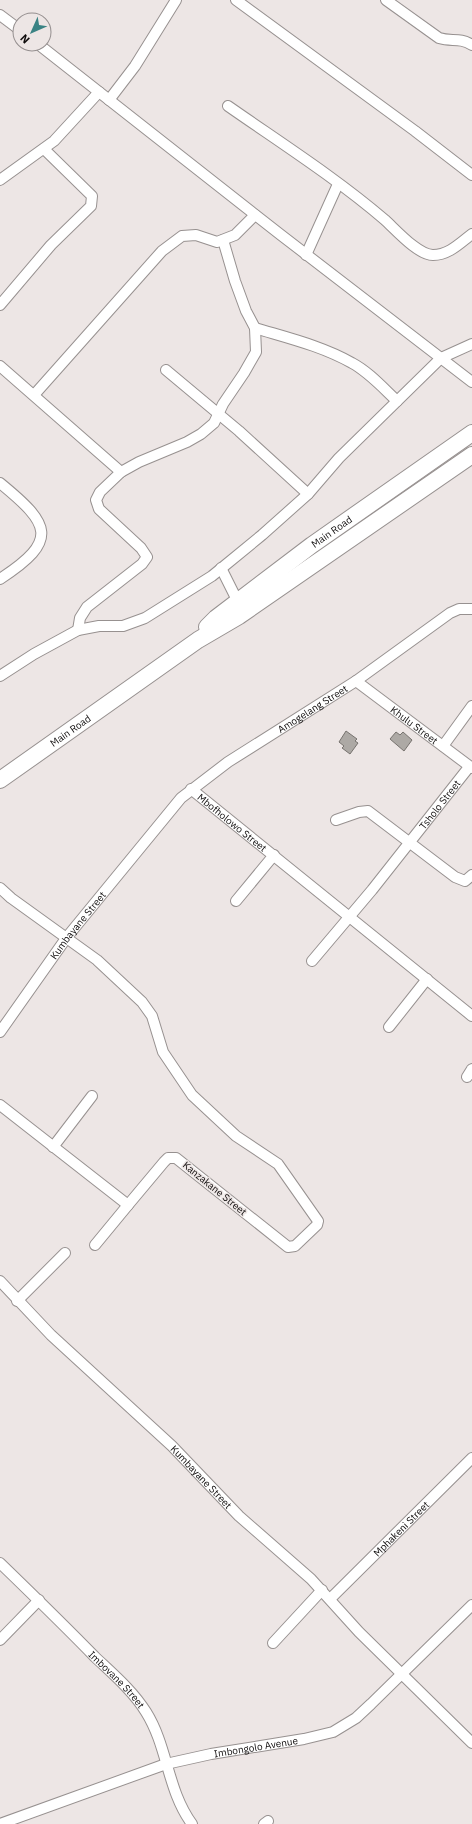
<svg xmlns="http://www.w3.org/2000/svg" width="472" height="1824" viewBox="0 0 472 1824" font-family="'IBM Plex Sans',sans-serif">
<rect width="100%" height="100%" fill="#ede6e5"/>
<!-- building -->
<g fill="#ada9a5" stroke="#77736f">
<path d="M346 731 357 739 355 741 358 743 350 754 342 748 344 746 339 742Z"/>
<path d="M396 732 400 735 403 732 412 740 404 751 390 739Z"/>
</g>
<g fill="none" stroke-linecap="round" stroke-linejoin="round">
<defs>
<g id="minor">
<path d="M236 0 415 131 472 175"/>
<path d="M386 0 439 38C452 42 459 37 472 45"/>
<path d="M0 15 20 30"/>
<path d="M38 44 281 235 472 382"/>
<path d="M109 100 135 66 176 0"/>
<path d="M228 106C281 143 336 178 385 220 396 230 418 255 433 255 449 255 460 243 472 234"/>
<path d="M0 180 54 141 99 92"/>
<path d="M306 255 338 184"/>
<path d="M0 305 51 245 91 206 92 196 44 149"/>
<path d="M255 328C288 338 322 346 352 363 369 372 383 388 397 401"/>
<path d="M0 366 121 472"/>
<path d="M166 370 239 431 308 494"/>
<path d="M34 395 162 251 182 236 196 235 217 242 235 235 255 215"/>
<path d="M0 483C50 524 60 540 0 579"/>
<path d="M221 568 238 602"/>
<path d="M78 630 80 618 87 607 142 564 147 557 141 548 99 509 96 500 100 492 121 472 139 462 187 442 201 434 214 423 223 404 244 373 256 352 255 328 246 311 235 281 223 240"/>
<path d="M0 676 34 654 78 630 99 626H123L145 618 212 576 262 535 308 494 339 458 441 358 472 344"/>
<path id="s1" d="M356 681 472 768"/>
<path d="M443 746 472 706"/>
<path id="s2" d="M191 789 472 1016"/>
<path d="M336 820 359 812 368 811 455 877 465 881 472 875"/>
<path d="M0 888 11 898 97 960 142 1002 152 1016 163 1052 192 1095 236 1136 278 1164 318 1221 317 1225 295 1246 288 1247 176 1158H168L164 1162 128 1205 0 1105"/>
<path d="M236 901 274 855"/>
<path id="s3" d="M312 961 372 890 469 767"/>
<path d="M389 1027 427 979"/>
<path id="s4" d="M0 1032 67 937 181 798 228 762 356 681 450 613 459 609H472"/>
<path d="M467 1077 472 1069"/>
<path d="M53 1147 92 1096"/>
<path d="M95 1245 128 1205"/>
<path id="s5" d="M0 1281 51 1335 172 1446 239 1516 311 1579 359 1632 472 1743"/>
<path d="M17 1301 65 1253"/>
<path id="s6" d="M0 1563C32 1594 64 1625 95 1657 113 1674 133 1691 146 1712 168 1747 167 1790 192 1824"/>
<path id="s7" d="M330 1599 472 1458"/>
<path d="M0 1640 39 1600"/>
<path d="M273 1643 322 1590"/>
<path id="s8" d="M0 1824 166 1764 211 1754 304 1739 333 1732 356 1718 371 1704 472 1605"/>
<path d="M264 1824 268 1821"/>
</g>
<g id="primary">
<path id="s9" d="M207 627 216 618 312 545 472 433"/>
<path id="s10" d="M0 780 198 640 239 616 472 455"/>
</g>
</defs>
<!-- minor casing -->
<use href="#minor" stroke="#979190" stroke-width="12"/>
<!-- primary casing -->
<use href="#primary" stroke="#979190" stroke-width="18"/>
<!-- minor -->
<use href="#minor" stroke="#fff" stroke-width="10"/>
<!-- primary -->
<use href="#primary" stroke="#fff" stroke-width="16"/>
</g>
<g text-anchor="middle" stroke-width="3" stroke-linejoin="round" paint-order="stroke">
<!-- street labels -->
<g font-size="10" fill="#100d0d" stroke="#ede6e5">
<text dy="4" stroke="none"><textPath href="#s9" startOffset="157">Main Road</textPath></text>
<text dy="4" stroke="none"><textPath href="#s4" startOffset="455">Amogelang Street</textPath></text>
<text dy="4" stroke="none"><textPath href="#s1" startOffset="73">Khulu Street</textPath></text>
<text dy="4" stroke="none"><textPath href="#s10" startOffset="86">Main Road</textPath></text>
<text dy="4" stroke="none"><textPath href="#s3" startOffset="202">Tsholo Street</textPath></text>
<text dy="4" stroke="none"><textPath href="#s2" startOffset="53">Mbofholowo Street</textPath></text>
<text dy="4" stroke="none"><textPath href="#s4" startOffset="132">Kumbayane Street</textPath></text>
<text transform="translate(215 1188) rotate(39)" y="4">Kanzakane Street</text>
<text dy="4" stroke="none"><textPath href="#s5" startOffset="281">Kumbayane Street</textPath></text>
<text dy="4" stroke="none"><textPath href="#s7" startOffset="100">Mphakeni Street</textPath></text>
<text dy="4" stroke="none"><textPath href="#s6" startOffset="165">Imbovane Street</textPath></text>
<text dy="4" stroke="none"><textPath href="#s8" startOffset="268">Imbongolo Avenue</textPath></text>
</g>
</g>
<!-- north arrow -->
<g transform="translate(32 32) rotate(225)"><circle r="19" fill="#ede6e5" stroke="#958f8f"/>
<path d="M0-3L7 15L0 10L-7 15Z" fill="#3a8384"/>
<text y="-6" font-size="11" font-weight="bold" text-anchor="middle" fill="#100d0d">N</text>
</g>
</svg>
